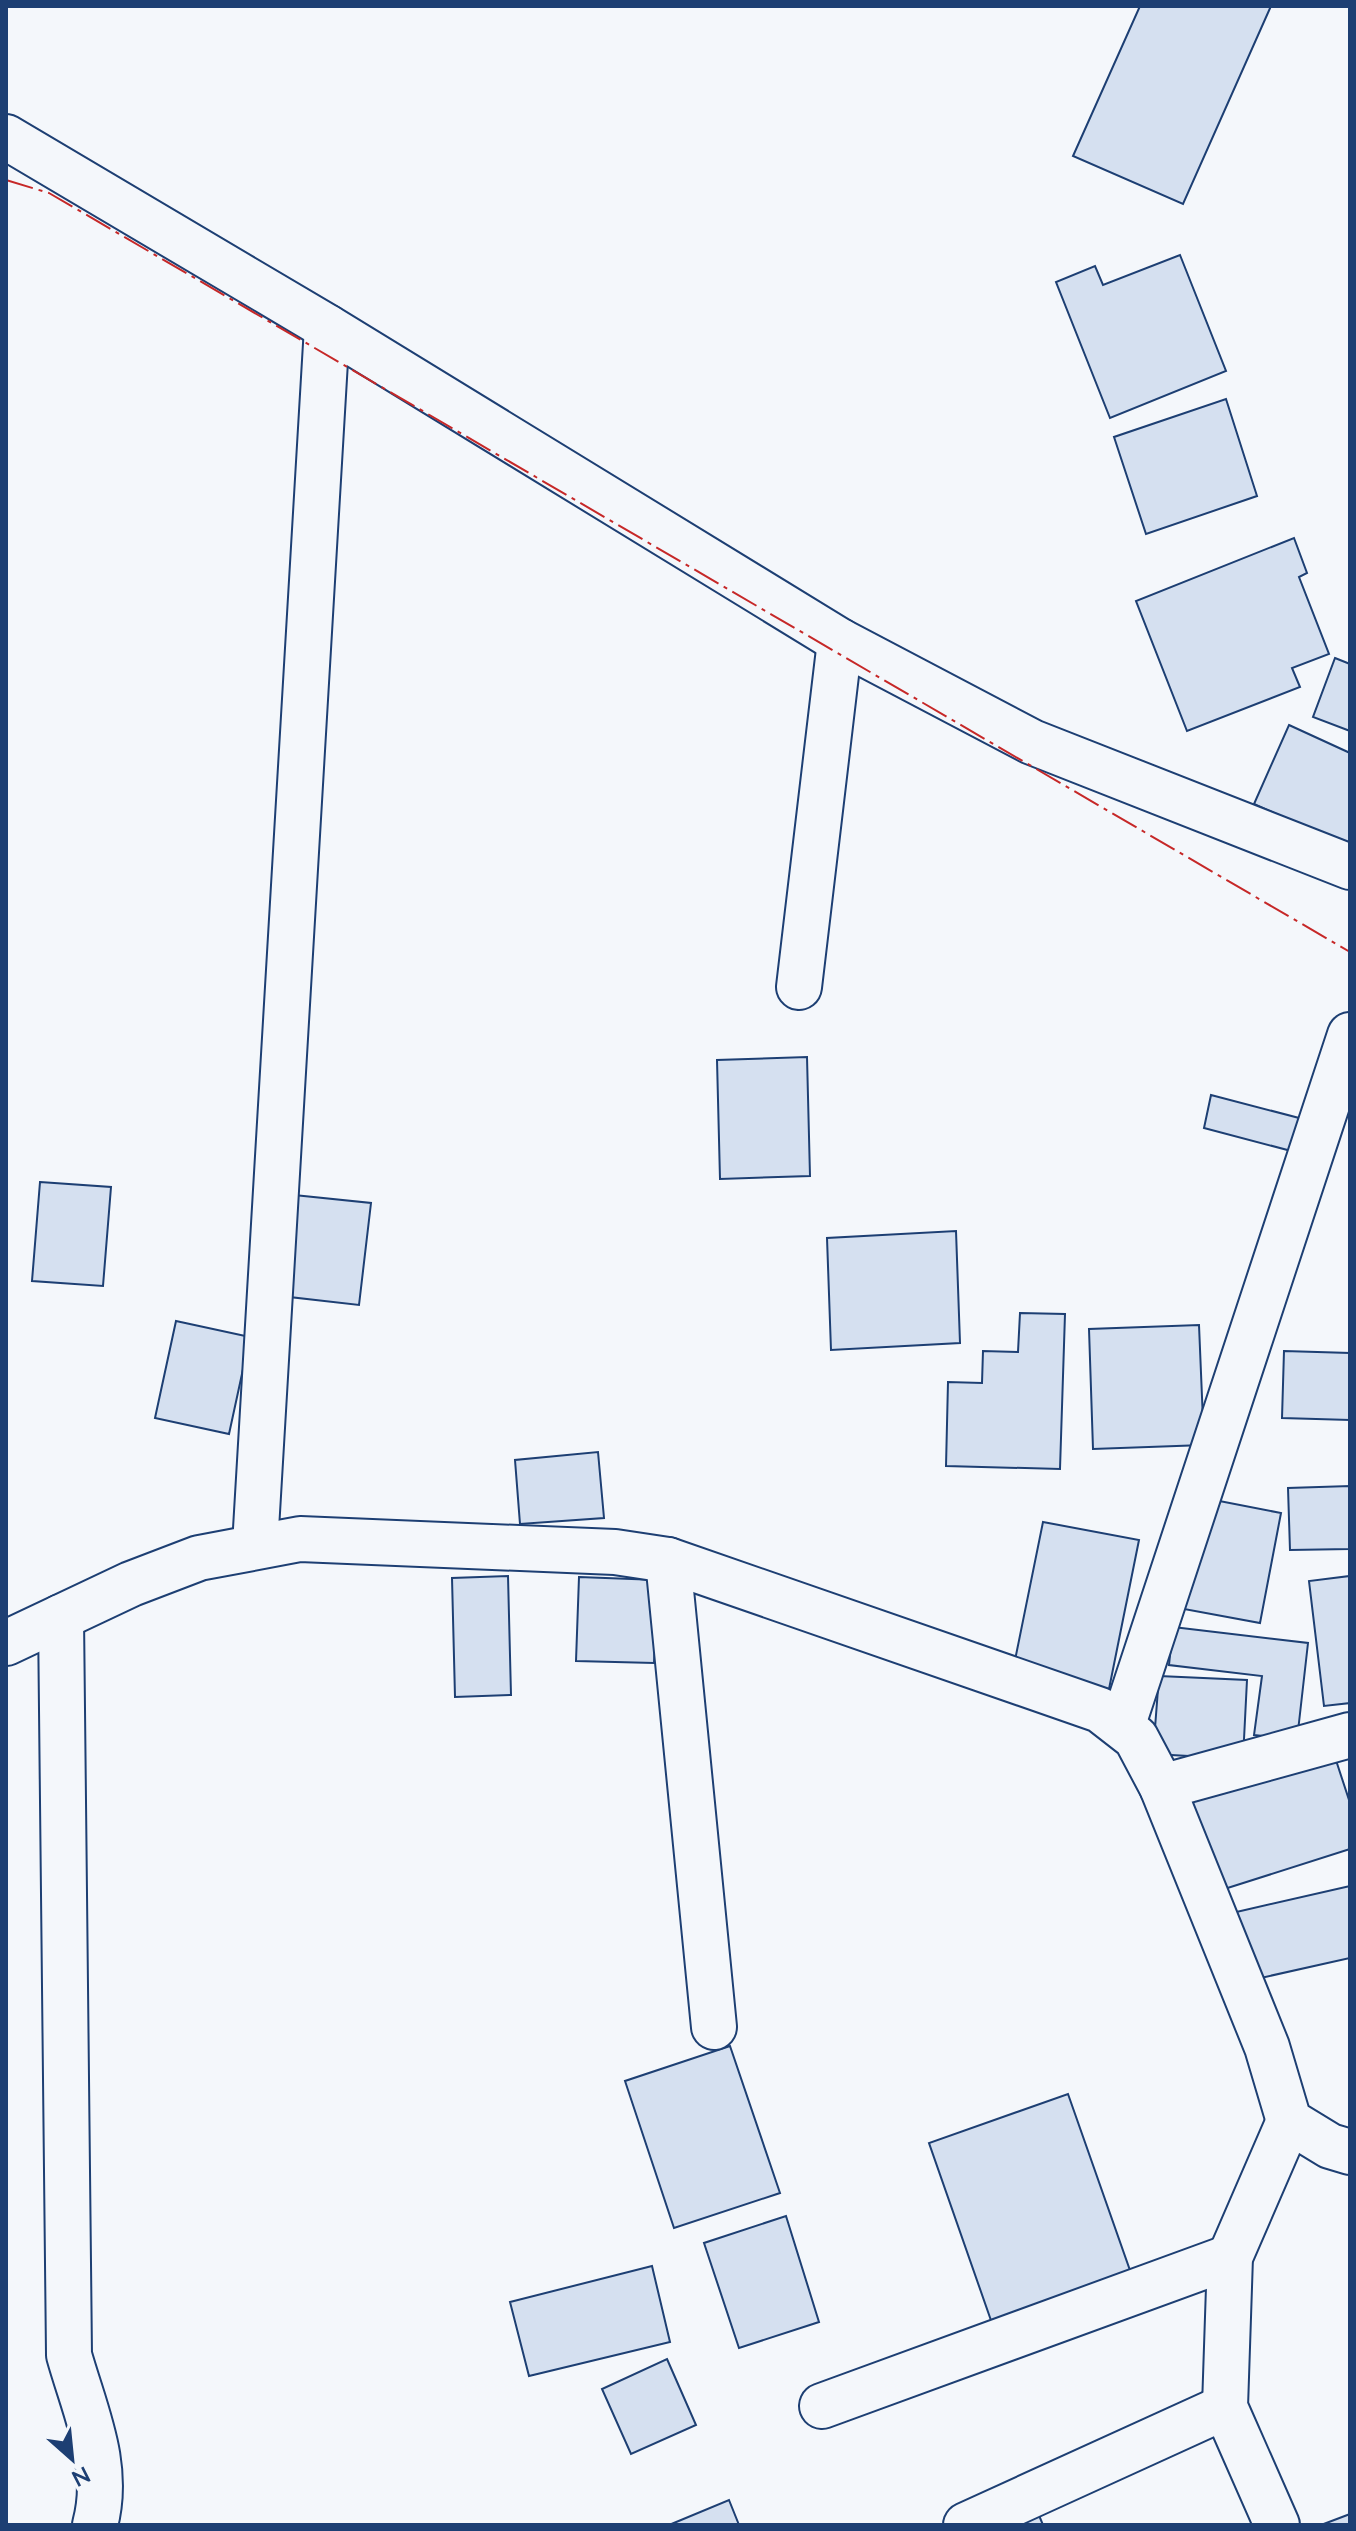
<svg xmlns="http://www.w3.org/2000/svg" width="1356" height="2531" viewBox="0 0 1356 2531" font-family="Lato,sans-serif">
<rect width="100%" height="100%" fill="#f4f7fb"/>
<!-- building -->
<g fill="#d5e0f0" stroke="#1d3f73" stroke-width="2">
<path d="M1140 6H1271L1183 204 1073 156Z"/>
<path d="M1180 255 1226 371 1110 418 1056 282 1095 266 1103 285Z"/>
<path d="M1226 399 1257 496 1146 534 1114 437Z"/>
<path d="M1294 538 1307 573 1299 577 1329 654 1292 668 1300 687 1187 731 1136 601Z"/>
<path d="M1335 658 1350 664V731L1313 717Z"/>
<path d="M1289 725 1350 753V847L1254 804Z"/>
<path d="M807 1057 810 1176 720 1179 717 1060Z"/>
<path d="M1211 1095 1303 1119 1295 1152 1204 1128Z"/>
<path d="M40 1182 111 1187 103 1286 32 1281Z"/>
<path d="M294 1195 371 1203 359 1305 281 1296Z"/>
<path d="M956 1231 960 1343 831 1350 827 1238Z"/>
<path d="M1020 1313 1065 1314 1060 1469 946 1466 948 1382 982 1383 983 1351 1018 1352Z"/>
<path d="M176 1321 250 1337 229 1434 155 1418Z"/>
<path d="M1199 1325 1204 1445 1093 1449 1089 1329Z"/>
<path d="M1284 1351 1350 1353V1420L1282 1418Z"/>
<path d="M598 1452 604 1518 520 1524 515 1460Z"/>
<path d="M1350 1486V1549L1290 1550 1288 1488Z"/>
<path d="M1204 1498 1281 1513 1260 1623 1184 1609Z"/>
<path d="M1043 1522 1139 1540 1108 1694 1012 1675Z"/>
<path d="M508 1576 511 1695 455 1697 452 1578Z"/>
<path d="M1350 1576V1703L1324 1706 1309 1581Z"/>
<path d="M579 1577 658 1580 654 1663 576 1661Z"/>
<path d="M1173 1627 1308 1643 1297 1740 1254 1735 1262 1676 1169 1665Z"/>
<path d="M1159 1676 1247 1680 1243 1759 1153 1754Z"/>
<path d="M1332 1748 1350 1803V1849L1215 1892 1184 1795Z"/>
<path d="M1350 1886V1958L1247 1981 1232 1913Z"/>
<path d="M730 2046 780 2193 674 2228 625 2081Z"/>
<path d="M1068 2094 1133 2279 994 2329 929 2143Z"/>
<path d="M786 2216 819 2322 739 2348 704 2243Z"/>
<path d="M652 2266 670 2342 529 2376 510 2302Z"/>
<path d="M667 2359 696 2425 631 2454 602 2389Z"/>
<path d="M729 2500 739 2525H669Z"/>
<path d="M1036 2508 1043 2525H989Z"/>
<path d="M1350 2514V2525H1321Z"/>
</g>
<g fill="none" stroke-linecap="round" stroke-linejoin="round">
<defs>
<g id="minor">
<path d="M6 137 327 327 840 641 1032 742 1350 867"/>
<path d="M799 987 840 641"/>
<path d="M255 1546 327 327"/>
<path d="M668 1560 714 2027"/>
<path d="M61 1617 69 2355C85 2412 111 2465 95 2525"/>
<path d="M6 1643 131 1584 199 1558 300 1539 615 1552 668 1560 1100 1710 1136 1738 1162 1787 1267 2047 1289 2121 1330 2146 1350 2152"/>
<path d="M1123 1724 1350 1035"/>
<path d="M1162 1787 1350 1735"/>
<path d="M822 2406 1230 2257"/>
<path d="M966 2525 1225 2407"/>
<path d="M1277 2525 1225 2407 1230 2257 1289 2121"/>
</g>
</defs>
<!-- minor casing -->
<use href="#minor" stroke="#1d3f73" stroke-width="48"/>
<!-- minor -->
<use href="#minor" stroke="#f4f7fb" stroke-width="44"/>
<!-- power -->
<path stroke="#c62828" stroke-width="2" stroke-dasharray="28 6 4 6" stroke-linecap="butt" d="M6 180 49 193 1350 952"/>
</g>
<!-- border -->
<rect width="1356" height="2531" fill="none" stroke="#1d3f73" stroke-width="16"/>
<!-- north arrow -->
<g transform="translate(72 2459) rotate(153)" stroke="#f4f7fb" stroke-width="6" paint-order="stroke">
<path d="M0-6L14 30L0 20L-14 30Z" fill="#1d3f73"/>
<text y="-12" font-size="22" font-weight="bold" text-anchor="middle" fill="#1d3f73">N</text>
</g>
</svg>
